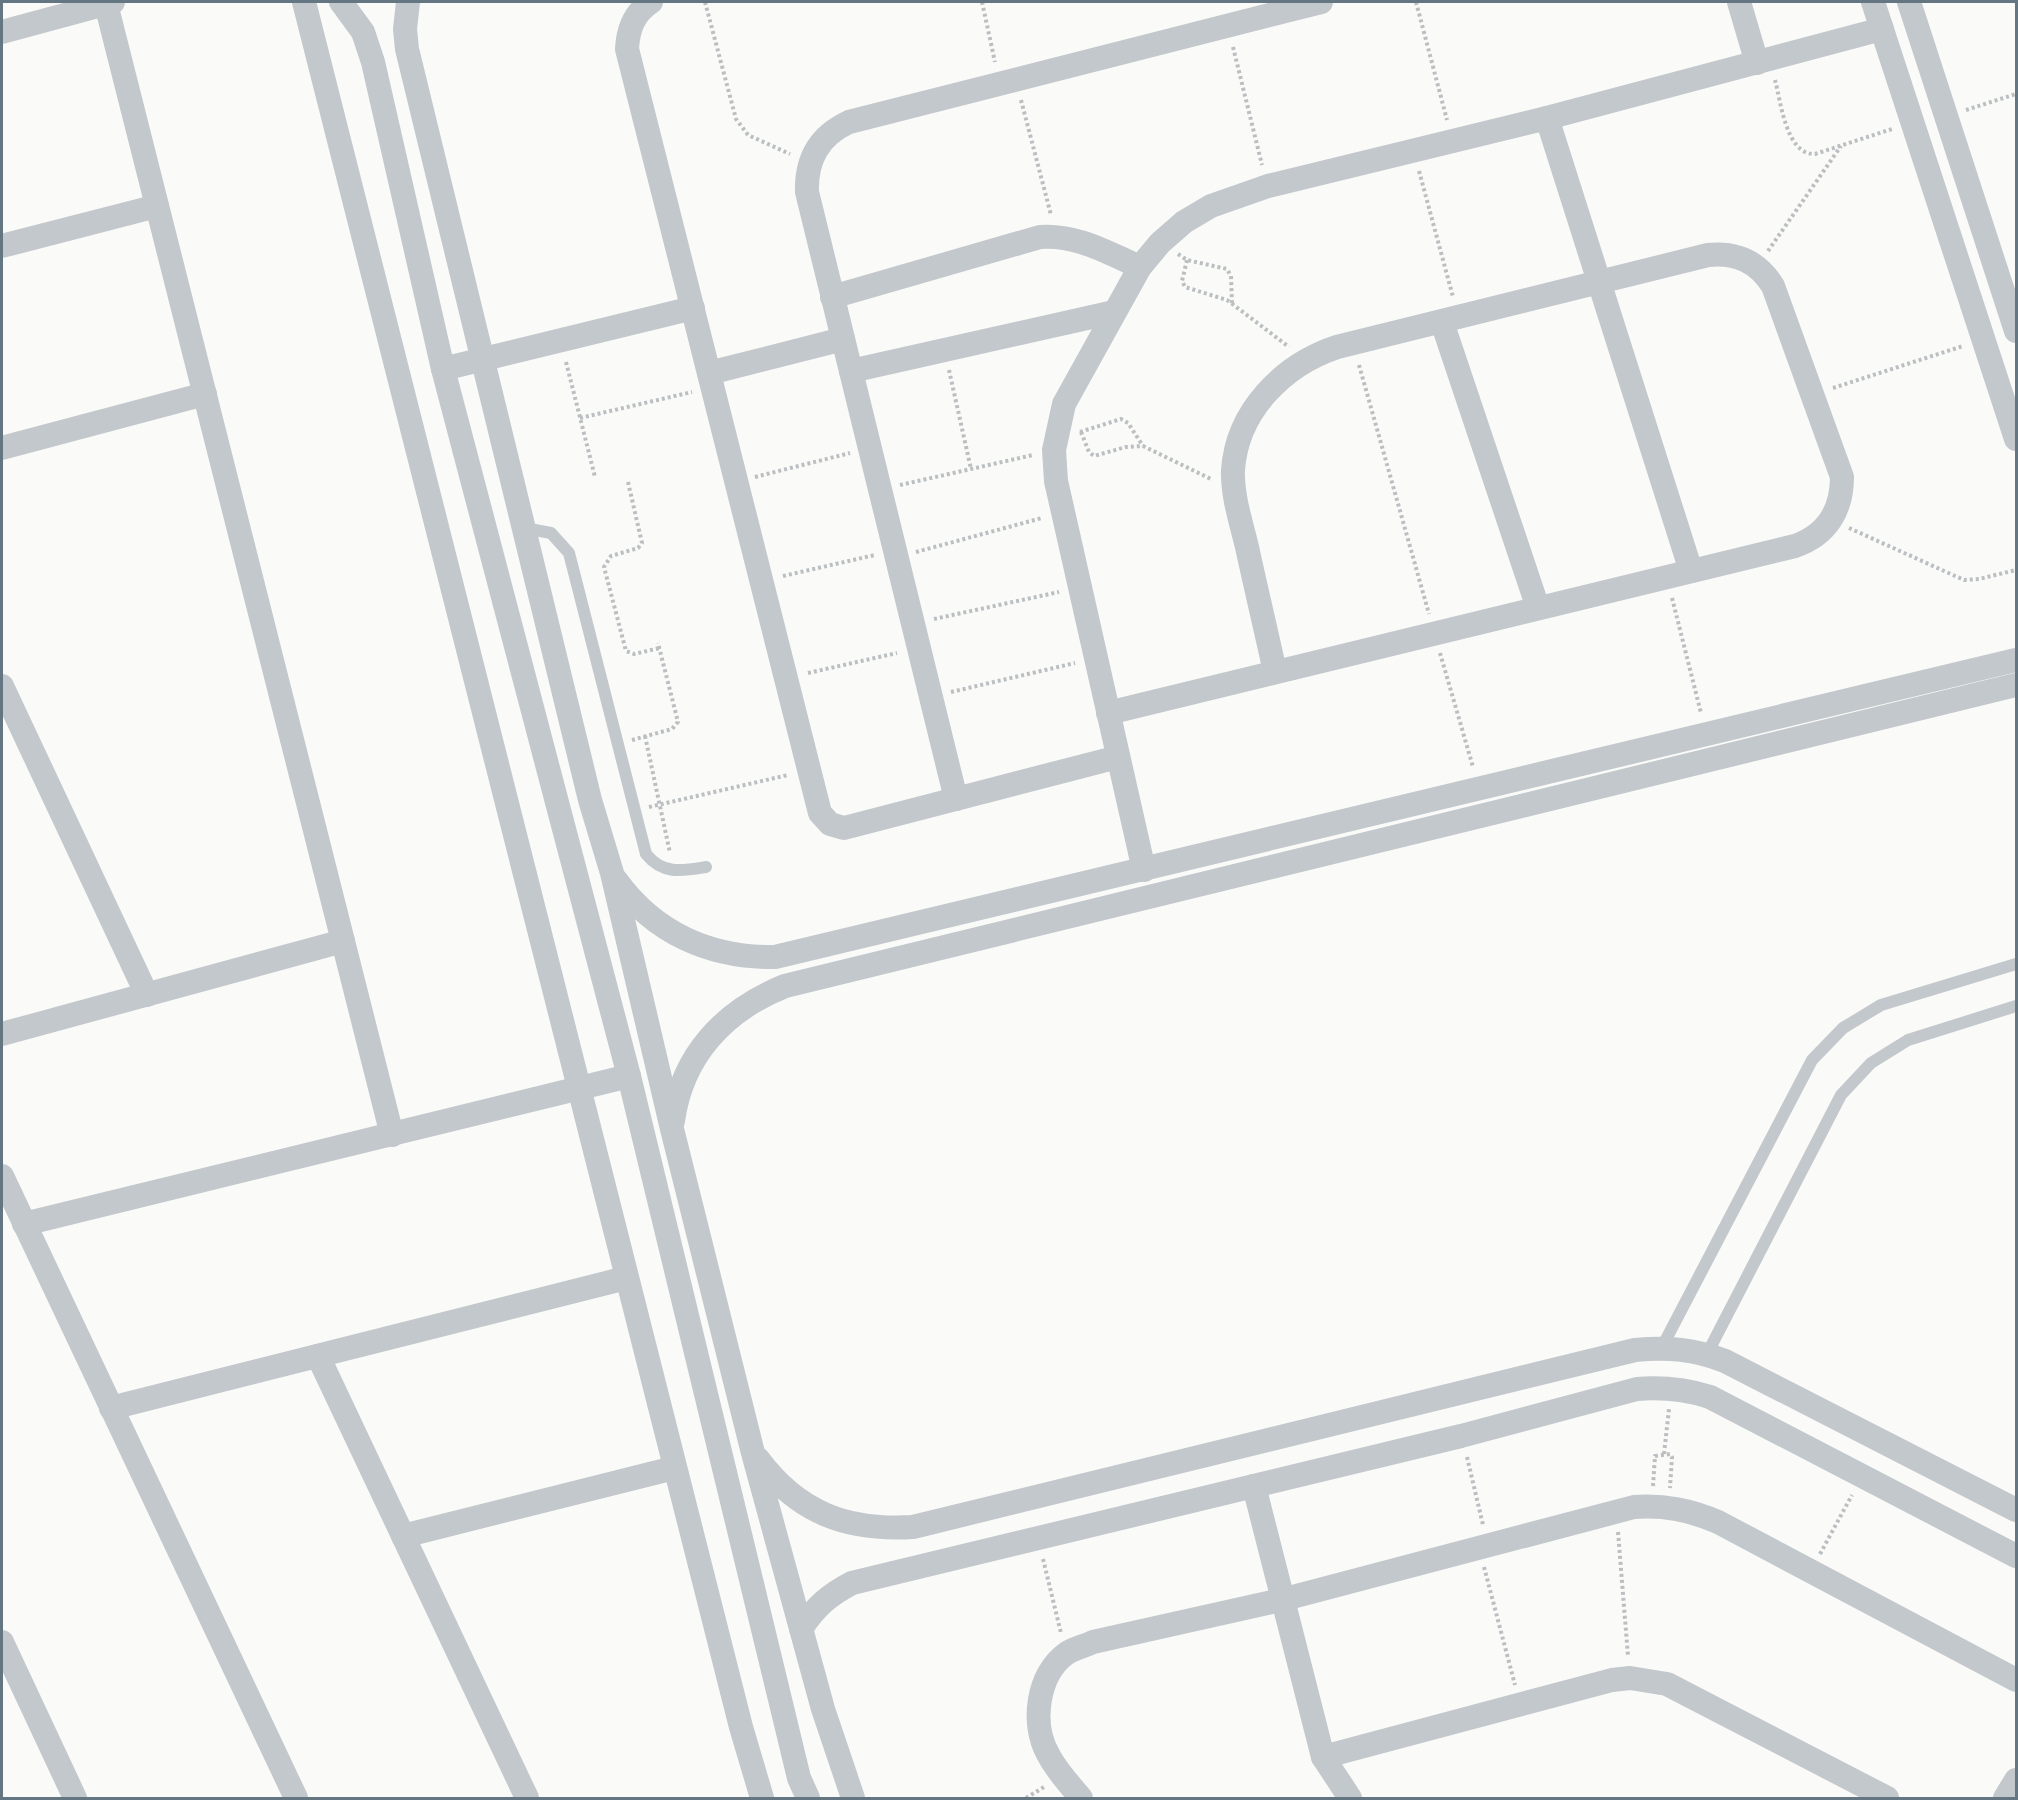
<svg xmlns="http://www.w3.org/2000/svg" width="2018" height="1800" viewBox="0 0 2018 1800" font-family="'Exo 2',sans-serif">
<rect width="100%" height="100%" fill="#fafaf8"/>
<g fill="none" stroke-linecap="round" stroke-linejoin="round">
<!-- path -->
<g stroke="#bbbfc2" stroke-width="4" stroke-dasharray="3 3" stroke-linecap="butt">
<path d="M705 2 736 119 748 135 790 154"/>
<path d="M982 2 995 62"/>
<path d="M1416 2 1447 120"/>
<path d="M1233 47 1262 165"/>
<path d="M1775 80C1781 102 1786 155 1815 154L1892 129"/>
<path d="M1021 100 1051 215"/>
<path d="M1966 110 2016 94"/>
<path d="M1419 171 1453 297"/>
<path d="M1768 251 1841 146"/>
<path d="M1178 254 1187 260 1227 269 1231 276 1232 304"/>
<path d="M1187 260 1182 281 1185 287 1227 300 1289 347"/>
<path d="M566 362 595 477"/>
<path d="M1359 365 1429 614"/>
<path d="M949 370 971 469"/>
<path d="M1833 388 1963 346"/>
<path d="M580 418 692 392"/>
<path d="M1080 432 1121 419 1128 423 1143 446"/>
<path d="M1081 432 1089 452 1094 456 1126 447 1143 446 1213 480"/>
<path d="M755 477 850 453"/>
<path d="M628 482 642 543 638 548 611 556 604 567 626 651 634 654 660 648"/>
<path d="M900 485 1033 455"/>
<path d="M1849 528 1964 580 1979 579 2016 570"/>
<path d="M916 552 1042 518"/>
<path d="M783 576 875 555"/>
<path d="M1672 598 1701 713"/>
<path d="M934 619 1059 592"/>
<path d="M1440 653 1473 767"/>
<path d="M808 673 897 653"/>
<path d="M951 692 1075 663"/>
<path d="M645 736 670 853"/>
<path d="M632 740 672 729 678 722 658 643"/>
<path d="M649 807 788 775"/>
<path d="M1664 1454 1669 1409"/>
<path d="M1467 1457 1483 1525"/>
<path d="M1653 1486 1655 1456 1670 1454 1672 1457 1670 1488"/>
<path d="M1618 1532 1628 1656"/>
<path d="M1820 1554 1852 1495"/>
<path d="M1043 1559 1061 1633"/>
<path d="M1484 1567 1515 1685"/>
<path d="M1026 1798 1044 1787"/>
</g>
<!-- lane -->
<g stroke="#c3c8cc" stroke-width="12">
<path d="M524 528 551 533 569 553 646 854C663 875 682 871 706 867"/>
<path d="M1662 1347 1812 1060 1843 1028 1881 1005 2016 964"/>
<path d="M1707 1354 1841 1095 1871 1063 1908 1040 2016 1006"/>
</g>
<!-- street -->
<g stroke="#c3c8cc" stroke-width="24">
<path d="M304 2 741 1727 762 1798"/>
<path d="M341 2 363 32 373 62 443 369 629 1076 785 1720 799 1778 808 1798"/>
<path d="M408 2 405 29 407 49 590 800 612 873 672 1129 753 1453 823 1709 853 1798"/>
<path d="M651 2C634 13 628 29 627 49L820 813 830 824 844 828 1118 757"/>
<path d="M1739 2 1757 63"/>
<path d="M1873 2 2016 439"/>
<path d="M1909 2 2016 331"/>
<path d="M106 4 392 1135"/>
<path d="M2 32 113 2"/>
<path d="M1547 118 1691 571"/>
<path d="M2 246 157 206"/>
<path d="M832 297 1040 237C1076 234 1108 253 1140 267"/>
<path d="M1442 322 1538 608"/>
<path d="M443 369 693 308"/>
<path d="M851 371 1114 312"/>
<path d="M709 373 843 339"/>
<path d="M2 448 205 394"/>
<path d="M2 686 147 995"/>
<path d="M1108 713 1795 546C1827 535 1842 510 1842 477L1773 286C1758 262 1737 252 1708 255L1337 347C1283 365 1237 411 1233 470 1232 495 1241 522 1247 547 1256 589 1266 630 1275 672"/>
<path d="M956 799 807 192C806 159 819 136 849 122L1321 2"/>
<path d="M1144 870 1056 481 1054 450 1064 404 1140 267 1160 243 1184 222 1211 206 1268 186 1547 118 1882 29"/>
<path d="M616 880C654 933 710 958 775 957L2016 660"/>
<path d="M2 1034 343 941"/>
<path d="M673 1121C682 1055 725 1010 785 986L2016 685"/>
<path d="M2 1176 296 1798"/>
<path d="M24 1224 629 1076"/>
<path d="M318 1356 527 1798"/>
<path d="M111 1408 626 1278"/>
<path d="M758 1459C798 1513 847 1531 913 1527L1635 1350C1668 1347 1694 1349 1725 1361L2016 1510"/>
<path d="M1254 1486 1323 1757 1350 1798"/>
<path d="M403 1536 674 1468"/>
<path d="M801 1629C815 1607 829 1595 852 1583L1461 1436 1637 1389C1663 1387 1685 1389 1710 1397L2016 1556"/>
<path d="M2 1642 75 1798"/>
<path d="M1323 1757 1612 1680 1630 1678 1667 1684 1887 1798"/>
<path d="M1081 1798C1069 1784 1056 1770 1048 1754 1031 1724 1037 1674 1067 1653 1075 1648 1085 1646 1093 1642L1281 1600 1634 1507C1665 1505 1690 1510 1718 1522L2016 1680"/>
<path d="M2005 1798 2016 1780"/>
</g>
</g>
<!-- border -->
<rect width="2018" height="1800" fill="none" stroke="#657683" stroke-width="6"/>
</svg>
